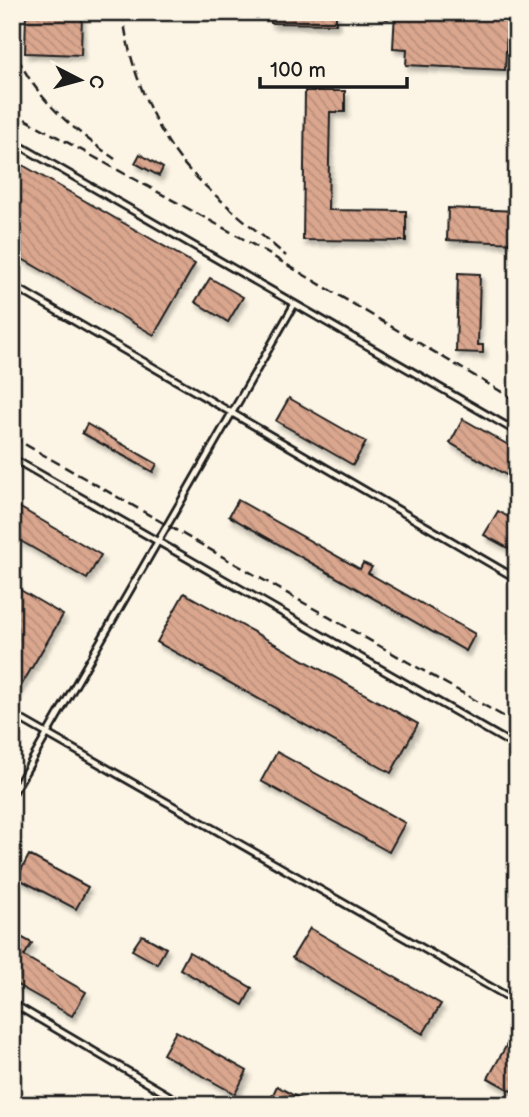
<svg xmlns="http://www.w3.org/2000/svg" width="529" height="1117" viewBox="0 0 529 1117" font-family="'Balsamiq Sans',sans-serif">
<defs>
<pattern id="building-back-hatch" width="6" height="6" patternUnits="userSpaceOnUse" patternTransform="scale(1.75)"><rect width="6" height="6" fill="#daa68e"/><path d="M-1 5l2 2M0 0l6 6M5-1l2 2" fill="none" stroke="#ba8e7a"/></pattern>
<filter id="shadow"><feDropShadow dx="3" dy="5" stdDeviation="2" flood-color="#0004"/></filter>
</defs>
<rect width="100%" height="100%" fill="#fcf5e5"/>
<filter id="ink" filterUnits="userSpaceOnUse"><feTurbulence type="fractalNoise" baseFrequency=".0143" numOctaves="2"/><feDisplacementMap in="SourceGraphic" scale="14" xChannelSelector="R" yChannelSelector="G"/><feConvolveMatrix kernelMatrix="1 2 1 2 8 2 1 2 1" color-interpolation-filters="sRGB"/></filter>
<g filter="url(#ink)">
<!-- building -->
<g fill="url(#building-back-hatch)" stroke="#1c1c1c" stroke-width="2" filter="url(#shadow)">
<path d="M26 12H82L81 55 25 53Z"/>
<path d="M271 12H336V24L271 23Z"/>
<path d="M395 12H508L505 70 406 65 407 49 393 48Z"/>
<path d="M305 91H345V112H330L328 210 406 211V241L303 240Z"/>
<path d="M140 154 163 168 159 176 135 163Z"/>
<path d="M12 159 195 264 154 335 12 253Z"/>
<path d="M448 208 517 211V243L447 240Z"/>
<path d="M458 273 480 274 478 345H483V353L456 352Z"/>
<path d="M210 278 243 297 228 322 195 302Z"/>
<path d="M289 398 366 442 353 465 276 421Z"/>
<path d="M463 419 517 450V481L450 443Z"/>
<path d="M87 424 157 464 153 472 82 433Z"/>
<path d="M238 500 360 569 363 563 372 567 368 573 475 634 466 651 229 516Z"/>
<path d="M12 503 101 555 87 579 12 536Z"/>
<path d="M498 511 517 522V553L484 535Z"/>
<path d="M12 585 63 615 15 696 12 694Z"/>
<path d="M184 593 418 724 391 773 157 642Z"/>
<path d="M277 752 405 823 389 852 261 781Z"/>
<path d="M29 855 88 887 76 909 17 878Z"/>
<path d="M310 928 441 1004 423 1034 292 958Z"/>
<path d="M12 932 32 943 24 956 86 992 72 1016 12 982Z"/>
<path d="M142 935 166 948 157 964 132 950Z"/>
<path d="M189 952 252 988 243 1005 180 969Z"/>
<path d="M176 1031 247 1071 235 1094 163 1054Z"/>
<path d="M509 1041 517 1046V1094L488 1078Z"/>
<path d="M277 1086 311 1105H268Z"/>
</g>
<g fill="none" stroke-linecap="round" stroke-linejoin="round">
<defs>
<g id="lane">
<path d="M387 12V15"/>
<path d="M12 141 517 432"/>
<path d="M12 285 517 579"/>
<path d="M12 458 517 747"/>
<path d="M12 714 517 1002"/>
<path d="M12 795 294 305"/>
<path d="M12 1003 185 1105"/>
</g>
</defs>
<!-- lane casing -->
<use href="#lane" stroke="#1c1c1c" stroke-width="10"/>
<!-- lane -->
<use href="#lane" stroke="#fcf5e5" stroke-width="4.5"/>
<!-- rail -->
<g stroke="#1c1c1c" stroke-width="2.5" stroke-dasharray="10 5" stroke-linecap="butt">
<path d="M123 12C127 64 156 137 193 174 222 203 255 229 286 256"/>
<path d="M12 43C30 95 71 128 115 159"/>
<path d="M12 112 240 237 517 401"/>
<path d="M12 437 517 724"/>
</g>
</g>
</g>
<!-- margin -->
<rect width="529" height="1117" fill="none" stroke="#fcf5e5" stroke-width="42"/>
<rect x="21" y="21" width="487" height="1075" fill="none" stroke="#1c1c1c" stroke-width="2.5" filter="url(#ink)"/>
<!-- north arrow -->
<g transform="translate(80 80) rotate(96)" stroke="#fcf5e5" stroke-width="5" paint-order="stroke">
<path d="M0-5L12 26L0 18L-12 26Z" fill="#1c1c1c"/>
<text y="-10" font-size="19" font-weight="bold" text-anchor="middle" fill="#1c1c1c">С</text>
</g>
<!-- scale -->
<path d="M260 77v10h147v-10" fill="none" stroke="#1c1c1c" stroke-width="3.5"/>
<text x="270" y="77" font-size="21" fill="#1c1c1c" stroke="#fcf5e5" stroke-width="5" paint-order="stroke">100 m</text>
</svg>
